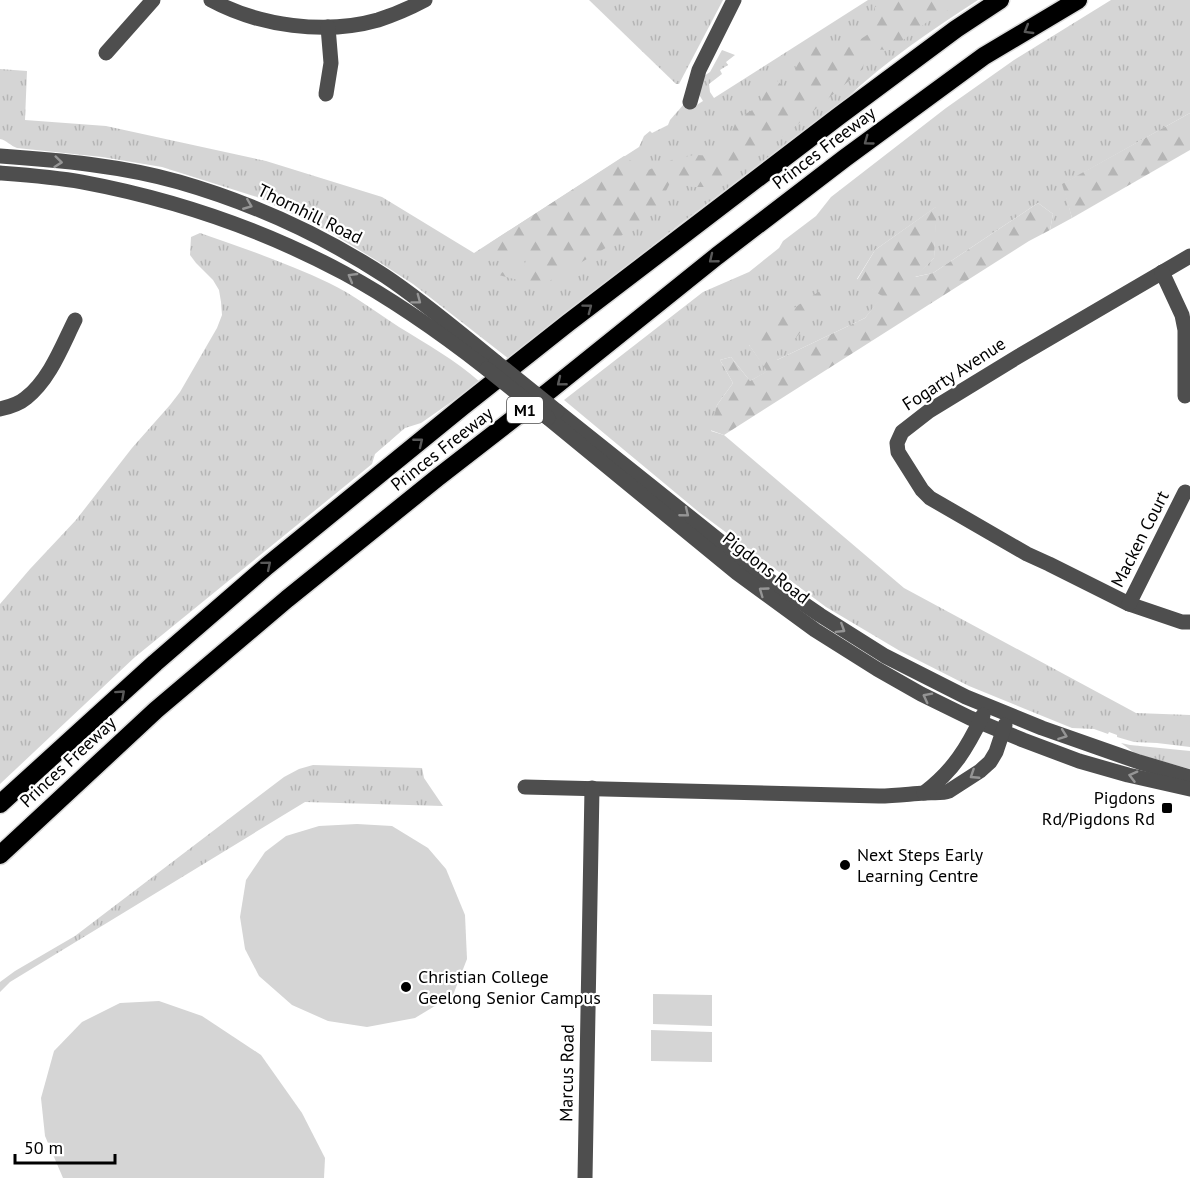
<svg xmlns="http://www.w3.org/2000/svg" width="1190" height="1178" viewBox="0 0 1190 1178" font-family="'PT Sans',sans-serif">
<defs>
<pattern id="grass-tufts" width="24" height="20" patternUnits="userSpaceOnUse" patternTransform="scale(1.5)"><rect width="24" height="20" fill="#d5d5d5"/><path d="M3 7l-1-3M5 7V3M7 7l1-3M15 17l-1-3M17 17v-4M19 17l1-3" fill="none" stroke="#b5b5b5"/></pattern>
<pattern id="forest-firs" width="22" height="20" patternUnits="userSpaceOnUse" patternTransform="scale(1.5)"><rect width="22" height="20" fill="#d5d5d5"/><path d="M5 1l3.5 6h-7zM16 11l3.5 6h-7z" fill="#b5b5b5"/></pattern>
</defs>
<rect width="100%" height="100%" fill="#fff"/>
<!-- grass -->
<g fill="url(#grass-tufts)">
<path d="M589 0H723L679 84H676Z"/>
<path d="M868 0H978C932 30 885 61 846 99L675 228 509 359 413 284 379 262 326 230 257 197 162 167 102 157 17 148C11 146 6 140 0 139V69L27 71 25 120 106 126 266 161 382 197 474 253 639 147 644 136 650 131 652 133 668 125 670 120 684 104 695 106 703 101 698 93V80L710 72 722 50 735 55 726 62 728 65 720 70 722 74 709 84 710 92 714 98Z"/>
<path d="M1111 0H1190V113L1063 184 1072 218 1050 230 1053 214 1038 203 933 273 914 277 934 258 936 207 875 250 857 279 883 296 865 318 777 360V345H749L768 371 750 381 731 357 720 360 733 383 717 405 711 431 724 435 904 588 1136 713 1190 715V747L1157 743 1134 742 1117 737V735L1109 732 1108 734 1094 729 1072 728 969 686 900 651 826 607 700 513 564 400 703 292 749 272 779 248 783 241 816 216 831 197 946 108 1014 60Z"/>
<path d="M200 233C243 248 287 263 329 283 354 295 376 312 399 327 428 345 454 359 480 382L421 423 405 428 375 454 372 464 135 657 0 784V604L30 569 76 520 132 448 170 405 180 392 217 328 222 315 221 302 219 290 213 280 196 263 190 255 191 237Z"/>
<path d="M1121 743 1130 745 1190 751V769L1136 754Z"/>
<path d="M313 765 422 768 424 778 443 806 305 802 10 982 0 992V982L15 971 75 936 284 777 299 769Z"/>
</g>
<!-- forest -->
<g fill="url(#forest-firs)">
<path d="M887 0H966L927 22 890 50 865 49 863 69 786 134 719 187H692L671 181 659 205 609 246 541 286 495 274 524 267 528 252 492 262 487 256 490 243 624 156 646 171 674 159 694 155 722 156 737 119 761 105V88L773 77 786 89 798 78 793 55 822 37 838 54 873 31 875 7Z"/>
<path d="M1190 113V150L1072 218 1062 184Z"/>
<path d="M1038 203 1053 214 1050 230 1029 241 724 435 710 430 717 405 733 383 720 360 731 357 750 381 767 371 749 345 758 332 829 285 807 324 795 339 777 345V360L865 318 882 296 857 280 875 250 937 206 934 258 915 277 933 273Z"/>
</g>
<!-- garden -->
<g fill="#d5d5d5">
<path d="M357 824 392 826 428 848 446 869 465 915 467 959 453 995 415 1018 367 1027 328 1021 292 1005 259 976 245 949 240 917 246 880 265 852 286 836 319 826Z"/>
<path d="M653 994 712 995V1026L653 1024Z"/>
<path d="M159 1001 202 1016 261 1055 302 1113 325 1158 324 1178H63L45 1136 41 1098 54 1051 82 1022 120 1003Z"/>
<path d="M651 1030 712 1032V1062L651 1061Z"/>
</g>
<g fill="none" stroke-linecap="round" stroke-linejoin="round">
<defs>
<g id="highway">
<path d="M0 804 155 663 267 566 462 407 568 323 839 116 956 29 1000 0"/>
<path d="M0 855 156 710 287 599 437 478 549 391 717 256 845 158 984 56 1078 0"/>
</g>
</defs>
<!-- highway casing -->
<use href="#highway" stroke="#dbdbdb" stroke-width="21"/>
<!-- minor -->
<g stroke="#4e4e4e" stroke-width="15">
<path d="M211 0C259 26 325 35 378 20 394 15 410 8 425 0"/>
<path d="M106 53 153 0"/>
<path d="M326 94 331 63 328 27"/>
<path d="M690 102 699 70 734 0"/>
<path d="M0 156C59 160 123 166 179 182 252 203 322 235 385 276 424 302 460 333 496 362"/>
<path d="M0 173C27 175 55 177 82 182 173 199 262 229 344 273 394 300 442 334 487 369"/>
<path d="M1190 256 1019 356 929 411 902 432 897 443 898 452 922 490 930 498 1027 554 1049 564 1129 604 1182 622H1190"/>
<path d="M1162 272 1182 315 1185 330V396"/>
<path d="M0 409C9 407 19 404 26 398 50 379 62 346 75 320"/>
<path d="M557 411 766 578 820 615 885 656 966 697 1042 728 1139 762 1190 777"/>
<path d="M548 418 737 573 815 630 877 669 921 694 970 718 1023 740 1079 761 1128 775 1190 789"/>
<path d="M1129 604 1185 492"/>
<path d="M525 787 879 796C895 796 909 794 924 793 933 792 941 794 949 791L980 771 990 762 996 752 1005 725"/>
<path d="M924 793C954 770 967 748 983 715"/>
<path d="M585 1178 592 788"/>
</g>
<!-- highway -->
<use href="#highway" stroke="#000" stroke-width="18"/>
<!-- minor-bridge -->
<g stroke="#4e4e4e" stroke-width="15">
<path d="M496 362 557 411"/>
<path d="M487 369 548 418"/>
</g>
</g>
<!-- one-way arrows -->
<defs><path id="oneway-chevron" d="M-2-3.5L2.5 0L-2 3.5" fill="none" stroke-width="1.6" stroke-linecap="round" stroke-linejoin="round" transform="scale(1.5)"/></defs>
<g stroke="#595959">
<use href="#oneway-chevron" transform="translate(1028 30) rotate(149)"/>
<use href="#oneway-chevron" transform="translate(868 141) rotate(144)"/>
<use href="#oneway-chevron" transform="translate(713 259) rotate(141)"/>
<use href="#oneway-chevron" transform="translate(588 308) rotate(-37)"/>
<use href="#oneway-chevron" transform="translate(561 382) rotate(141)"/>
<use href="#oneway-chevron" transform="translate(419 442) rotate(-39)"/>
<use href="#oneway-chevron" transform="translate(267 565) rotate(-40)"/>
<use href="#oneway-chevron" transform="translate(121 694) rotate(-42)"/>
</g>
<g stroke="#959595">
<use href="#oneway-chevron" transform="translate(58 162) rotate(6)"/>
<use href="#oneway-chevron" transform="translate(248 205) rotate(22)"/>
<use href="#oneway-chevron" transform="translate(352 277) rotate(-150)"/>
<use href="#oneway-chevron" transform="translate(417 300) rotate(37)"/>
<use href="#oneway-chevron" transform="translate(685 513) rotate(39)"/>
<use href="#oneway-chevron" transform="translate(763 591) rotate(-144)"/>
<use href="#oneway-chevron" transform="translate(841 629) rotate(32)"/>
<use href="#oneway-chevron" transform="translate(927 697) rotate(-153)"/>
<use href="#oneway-chevron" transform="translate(1063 735) rotate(20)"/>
<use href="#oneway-chevron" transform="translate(974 775) rotate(147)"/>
<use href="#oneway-chevron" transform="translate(1133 776) rotate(-165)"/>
</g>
<!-- markers -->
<g fill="#000" stroke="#fff" stroke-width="2">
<rect x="1161" y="802" width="12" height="12" rx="3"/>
<circle cx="845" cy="865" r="6"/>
<circle cx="406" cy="987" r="6"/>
</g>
<g text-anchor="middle" stroke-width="4.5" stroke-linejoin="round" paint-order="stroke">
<!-- shield labels -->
<rect fill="#fff" stroke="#4c4c4c" stroke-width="1.5" x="507" y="397" width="36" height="26" rx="4.5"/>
<g font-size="16" font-weight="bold" fill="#000">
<text x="525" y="416">M1</text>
</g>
<!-- street labels -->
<g font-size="18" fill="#000" stroke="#fff">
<text transform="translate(824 148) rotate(-37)" y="6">Princes Freeway</text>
<text transform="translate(310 214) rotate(26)" y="6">Thornhill Road</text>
<text transform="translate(954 374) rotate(-33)" y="6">Fogarty Avenue</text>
<text transform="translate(442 449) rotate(-38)" y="6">Princes Freeway</text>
<text transform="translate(1140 539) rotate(-63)" y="6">Macken Court</text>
<text transform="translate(766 568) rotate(38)" y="6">Pigdons Road</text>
<text transform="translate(68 762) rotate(-43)" y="6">Princes Freeway</text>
<text transform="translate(567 1073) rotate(-89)" y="6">Marcus Road</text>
</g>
<!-- poi labels -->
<g font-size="18" fill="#000" stroke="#fff" text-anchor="start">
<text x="1155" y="804" text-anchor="end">Pigdons<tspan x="1155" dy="21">Rd/Pigdons Rd</tspan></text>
<text x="857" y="861">Next Steps Early<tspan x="857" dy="21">Learning Centre</tspan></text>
<text x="418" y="983">Christian College<tspan x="418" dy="21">Geelong Senior Campus</tspan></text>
</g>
</g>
<!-- scale -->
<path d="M15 1154v9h100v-9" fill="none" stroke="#000000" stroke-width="3"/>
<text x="24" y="1154" font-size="18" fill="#000000" stroke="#ffffff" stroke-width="4.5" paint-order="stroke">50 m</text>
</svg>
